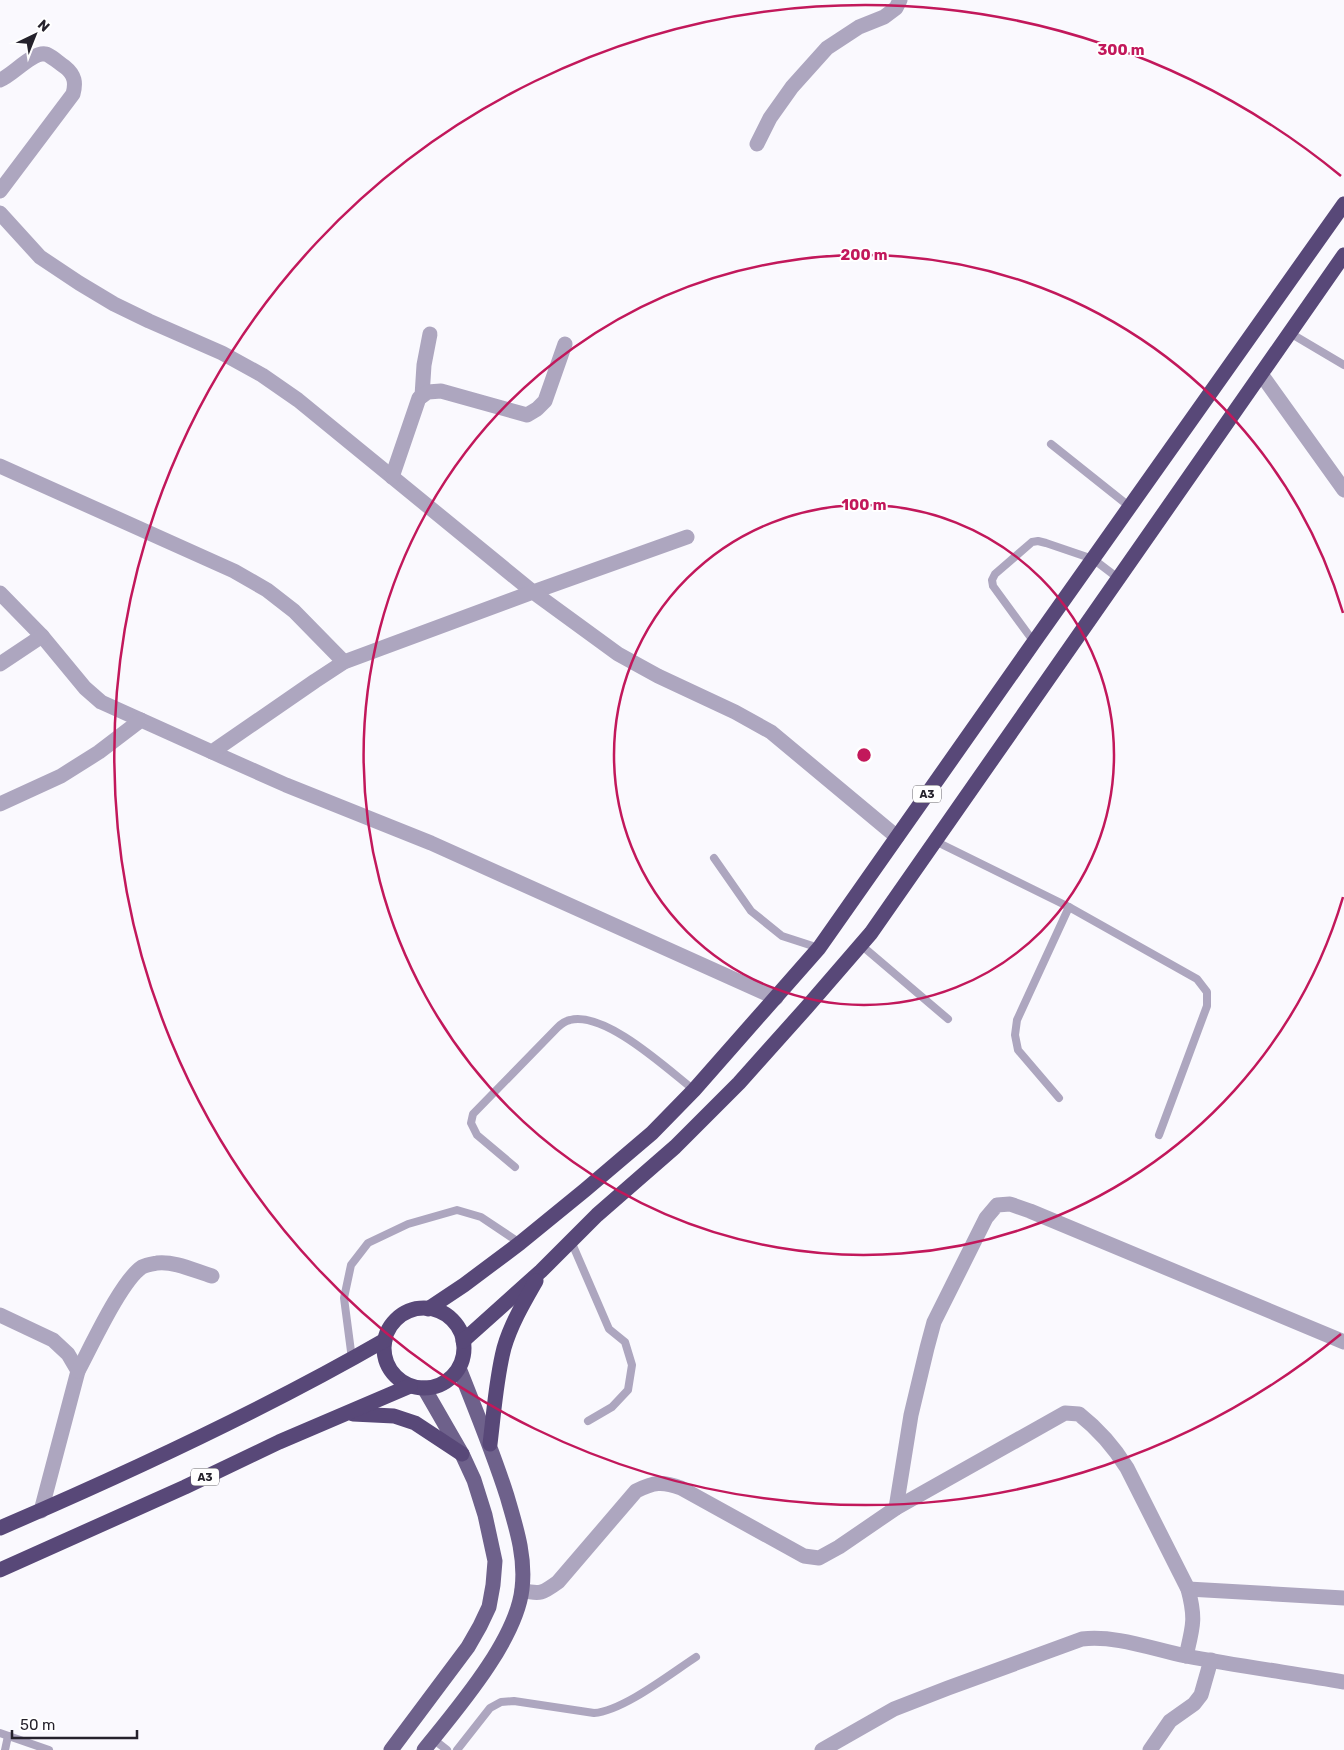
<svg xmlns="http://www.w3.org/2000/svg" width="1344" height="1750" viewBox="0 0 1344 1750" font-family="Rubik,sans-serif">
<rect width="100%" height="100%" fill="#faf9fe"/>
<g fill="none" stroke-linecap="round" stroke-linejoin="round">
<!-- lane -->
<g stroke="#ada6bf" stroke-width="8">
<path d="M1290 333 1344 365"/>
<path d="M1051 444 1130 507"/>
<path d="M1034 642 993 586 992 580 995 574 1032 542 1038 541 1046 543 1093 559 1118 578"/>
<path d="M935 841 1069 907 1197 979 1207 992V1006L1159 1135"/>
<path d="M714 858 751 911 782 936 819 948"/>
<path d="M861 945 948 1019"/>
<path d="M1059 1098 1018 1050 1015 1035 1017 1020 1069 907"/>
<path d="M515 1167 477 1135 471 1123 473 1114 557 1028C560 1025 565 1021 570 1020 605 1011 666 1068 694 1090"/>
<path d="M571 1241 609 1329 625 1342 632 1365 628 1390 612 1407 588 1421"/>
<path d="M352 1359 344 1298 351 1265 368 1243 408 1224 457 1210 481 1217 520 1243"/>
<path d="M0 1733 49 1750"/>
<path d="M433 1739 447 1750"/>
<path d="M5 1750 8 1736"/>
<path d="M457 1750 490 1708 501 1702 514 1701 594 1713C623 1711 670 1674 696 1657"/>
</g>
<!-- street -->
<g stroke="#ada6bf" stroke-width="15">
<path d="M0 80C13 75 33 51 46 54 53 57 59 63 65 67 75 75 76 83 73 94L0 191"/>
<path d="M757 144 770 118 792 87 827 48 859 27 884 17 896 8 900 0"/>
<path d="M0 213 40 257 79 283 114 304 149 321 222 353 262 375 298 400 533 592 687 537"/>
<path d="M1261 374 1344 490"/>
<path d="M422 396 424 365 430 334"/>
<path d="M0 466 234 571 267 590 294 611 344 662"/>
<path d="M392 477 419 398 428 392 441 391 527 415 537 409 545 401 565 344"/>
<path d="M0 593 42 636 85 688 101 702 141 720"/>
<path d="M0 664 42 636"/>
<path d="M212 752 286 785 431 843 776 998"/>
<path d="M0 804 61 776 99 752 141 720 212 752 315 681 344 662 533 592 618 654 658 676 735 712 771 732 897 837"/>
<path d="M0 1315 53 1340 68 1354 78 1371 41 1511"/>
<path d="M78 1371C91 1347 121 1281 142 1267 146 1265 152 1264 157 1263 175 1261 195 1271 212 1276"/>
<path d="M896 1508 911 1415 927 1348 934 1322 986 1218 997 1205 1010 1204 1030 1211 1344 1342"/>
<path d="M1188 1589 1344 1598"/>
<path d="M522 1590C540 1595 543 1593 558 1582L636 1491C654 1482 662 1481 681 1488L804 1556 819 1558 839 1547 896 1508 1065 1413 1079 1414C1098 1429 1114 1447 1127 1468L1188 1589C1196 1619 1193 1626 1186 1656"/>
<path d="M822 1750 894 1709 948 1688 1082 1639C1116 1635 1152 1649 1186 1656 1238 1666 1291 1673 1344 1682"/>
<path d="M1150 1750 1170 1721 1194 1704 1201 1695 1211 1660"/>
</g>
<!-- primary -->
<g stroke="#6e618b" stroke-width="15">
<path d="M391 1750 468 1647 480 1626 489 1607 493 1585 495 1561 485 1515 474 1480 462 1454 424 1388"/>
<path d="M424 1750C457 1709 516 1641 522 1589 526 1557 516 1527 507 1496 493 1452 476 1411 459 1368"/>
</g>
<!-- highway -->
<g stroke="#584878" stroke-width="15">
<circle cx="424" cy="1348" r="40"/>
<path d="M428 1309 464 1285 520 1243 585 1190 652 1133 694 1090 819 948 1034 642 1344 204"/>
<path d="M463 1341 541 1271 597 1215 675 1147 739 1083 807 1007 871 933 1344 255"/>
<path d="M353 1414 394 1416 415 1423 462 1454"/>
<path d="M490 1444C494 1412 496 1379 504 1348 511 1324 524 1302 536 1281"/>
<path d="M0 1528C130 1472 262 1411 385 1340"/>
<path d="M0 1570 185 1487 279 1442 410 1386"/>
</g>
</g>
<!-- distance rings -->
<g fill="none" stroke="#c2185b" stroke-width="2.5">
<circle cx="864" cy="755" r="250"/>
<path d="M1343 897A500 500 0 1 1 1343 613"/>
<path d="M1341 1334A750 750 0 1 1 1341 176"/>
</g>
<g text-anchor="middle" stroke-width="4" stroke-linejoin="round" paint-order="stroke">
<!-- shield labels -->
<g fill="#fff" stroke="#66646b" stroke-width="1">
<rect x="913" y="785.5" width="28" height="17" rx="4"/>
<rect x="191" y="1468.5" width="28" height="17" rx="4"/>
</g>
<g font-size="11" font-weight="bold" fill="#25222c">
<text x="927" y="798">A3</text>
<text x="205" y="1481">A3</text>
</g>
</g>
<circle cx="864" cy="755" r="8" fill="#c2185b" stroke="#fff" stroke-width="2.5"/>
<g font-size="15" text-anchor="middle" font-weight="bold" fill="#c2185b" stroke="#fff" stroke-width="4" stroke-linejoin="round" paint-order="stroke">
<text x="1121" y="55">300 m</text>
<text x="864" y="260">200 m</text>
<text x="864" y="510">100 m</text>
</g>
<!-- north arrow -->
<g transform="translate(35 35) rotate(43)" stroke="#ffffff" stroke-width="4" paint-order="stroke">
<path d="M0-4L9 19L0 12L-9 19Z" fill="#25222c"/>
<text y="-8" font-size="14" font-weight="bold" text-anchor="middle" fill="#25222c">N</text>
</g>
<!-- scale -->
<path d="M12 1730v8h125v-8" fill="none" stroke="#25222c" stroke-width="2.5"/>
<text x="20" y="1730" font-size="15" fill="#25222c" stroke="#ffffff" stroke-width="4" paint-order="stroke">50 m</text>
</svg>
